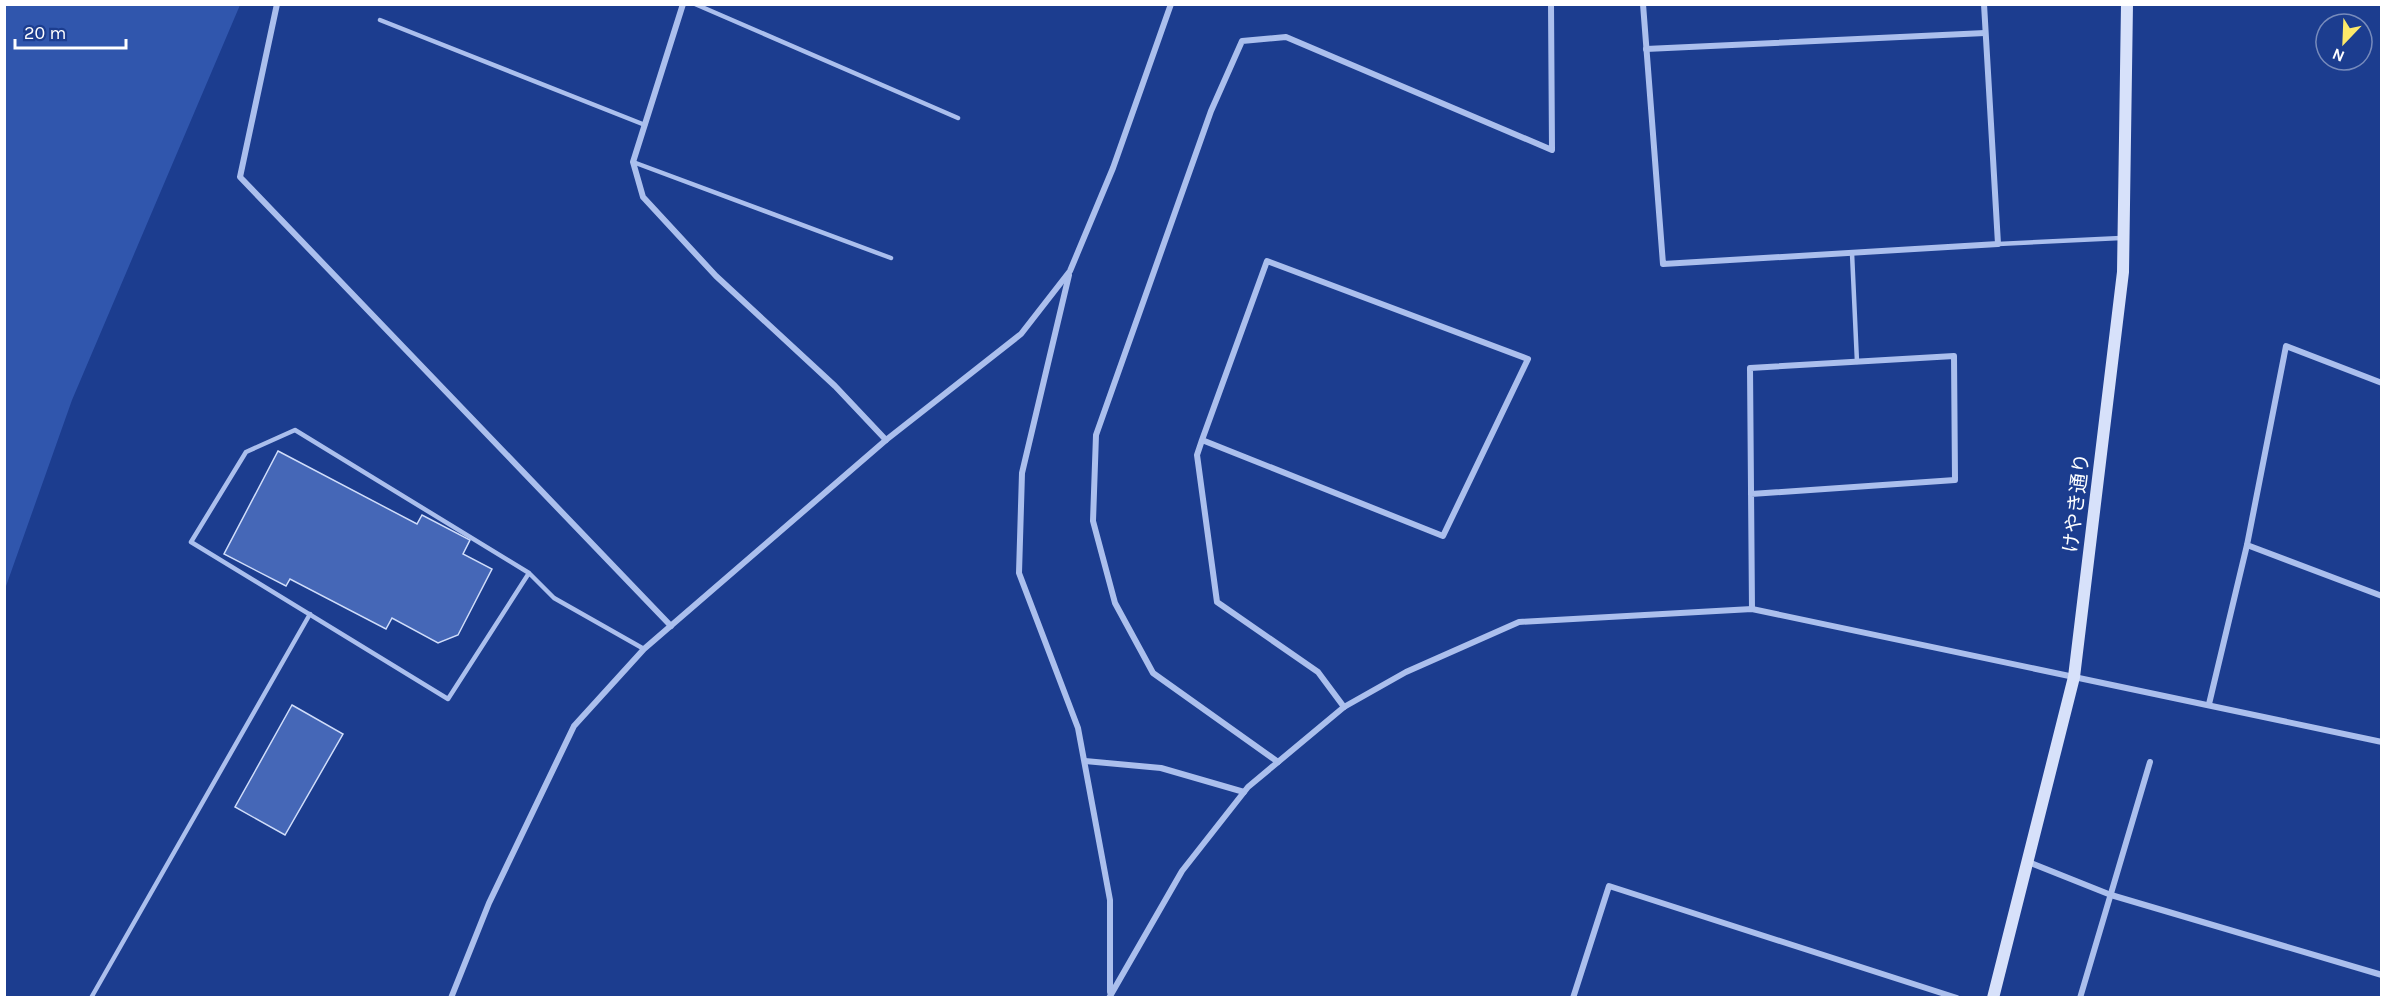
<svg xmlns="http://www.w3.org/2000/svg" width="2386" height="1002" viewBox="0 0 2386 1002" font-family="Karla,'Noto Sans JP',sans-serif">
<rect width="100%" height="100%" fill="#1c3d8f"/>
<!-- green -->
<path fill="#3056ad" d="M5 4 240 5 72 400 5 589Z"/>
<!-- building -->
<g fill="#4567b7" stroke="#d0ddfa" stroke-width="1.5">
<path d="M278 451 417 524 422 515 470 540 463 554 492 569 458 635 438 643 392 618 386 629 290 579 286 586 224 554Z"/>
<path d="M292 705 343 734 285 835 235 807Z"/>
</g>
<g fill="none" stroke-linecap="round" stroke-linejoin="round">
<!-- lane -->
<g stroke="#abbfed" stroke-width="4.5">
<path d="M695 4 958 118"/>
<path d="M380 20 645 125"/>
<path d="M633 162 891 258"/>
<path d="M1998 244 2121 238"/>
<path d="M1852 253 1857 362"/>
<path d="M529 573 295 430 246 452 191 542 448 699 529 573 554 598 644 649"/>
<path d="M91 998 310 614"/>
</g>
<!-- street -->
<g stroke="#abbfed" stroke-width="6">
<path d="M277 4 240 177 671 626"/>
<path d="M683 4 633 162 643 197 716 276 835 386 886 440"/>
<path d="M1643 4 1663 264 1998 244 1984 4"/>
<path d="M1646 49 1985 33"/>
<path d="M1069 275 1022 473 1019 573 1078 728 1110 900V992"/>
<path d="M2382 383 2286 346 2247 545 2382 596"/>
<path d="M1202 440 1443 536 1528 359 1267 261 1202 440 1197 455 1217 602 1318 672 1344 707"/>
<path d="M1751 494 1955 480 1954 356 1750 368 1752 609"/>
<path d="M2209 704 2247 545"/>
<path d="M1085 761 1161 768 1244 792"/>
<path d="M1278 762 1153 673 1115 603 1093 521 1096 435 1211 111 1242 41 1286 37 1552 150 1551 4"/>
<path d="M2028 862 2111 895 2382 975"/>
<path d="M451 998 489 903 574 726 644 649 886 440 1021 334 1070 271 1113 168 1171 4"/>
<path d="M1109 998 1182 871 1248 787 1344 707 1406 672 1519 622 1752 609 2382 742"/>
<path d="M1573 998 1609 886 1957 998"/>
<path d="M2080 998 2150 762"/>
</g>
<!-- secondary -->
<path stroke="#d7e1fa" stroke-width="12" d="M1993 998 2074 677 2123 272 2127 4"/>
</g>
<g text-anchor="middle" stroke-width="4.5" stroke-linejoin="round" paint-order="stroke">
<!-- street labels -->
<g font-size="20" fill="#fff" stroke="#1c3d8f">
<text transform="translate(2076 503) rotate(-83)" y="7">けやき通り</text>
</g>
</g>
<!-- border -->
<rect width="2386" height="1002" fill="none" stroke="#ffffff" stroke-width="12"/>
<!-- north arrow -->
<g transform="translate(2344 42) rotate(203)"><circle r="28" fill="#1c3d8f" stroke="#778bbc" stroke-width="1.5"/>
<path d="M0-4.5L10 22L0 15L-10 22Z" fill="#fde969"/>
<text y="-9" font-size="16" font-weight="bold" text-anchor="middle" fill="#ffffff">N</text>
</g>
<!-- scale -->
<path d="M15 39v9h111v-9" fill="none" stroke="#ffffff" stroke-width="3"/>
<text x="24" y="39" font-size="18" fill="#ffffff" stroke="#1c3d8f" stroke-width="4.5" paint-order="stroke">20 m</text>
</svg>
